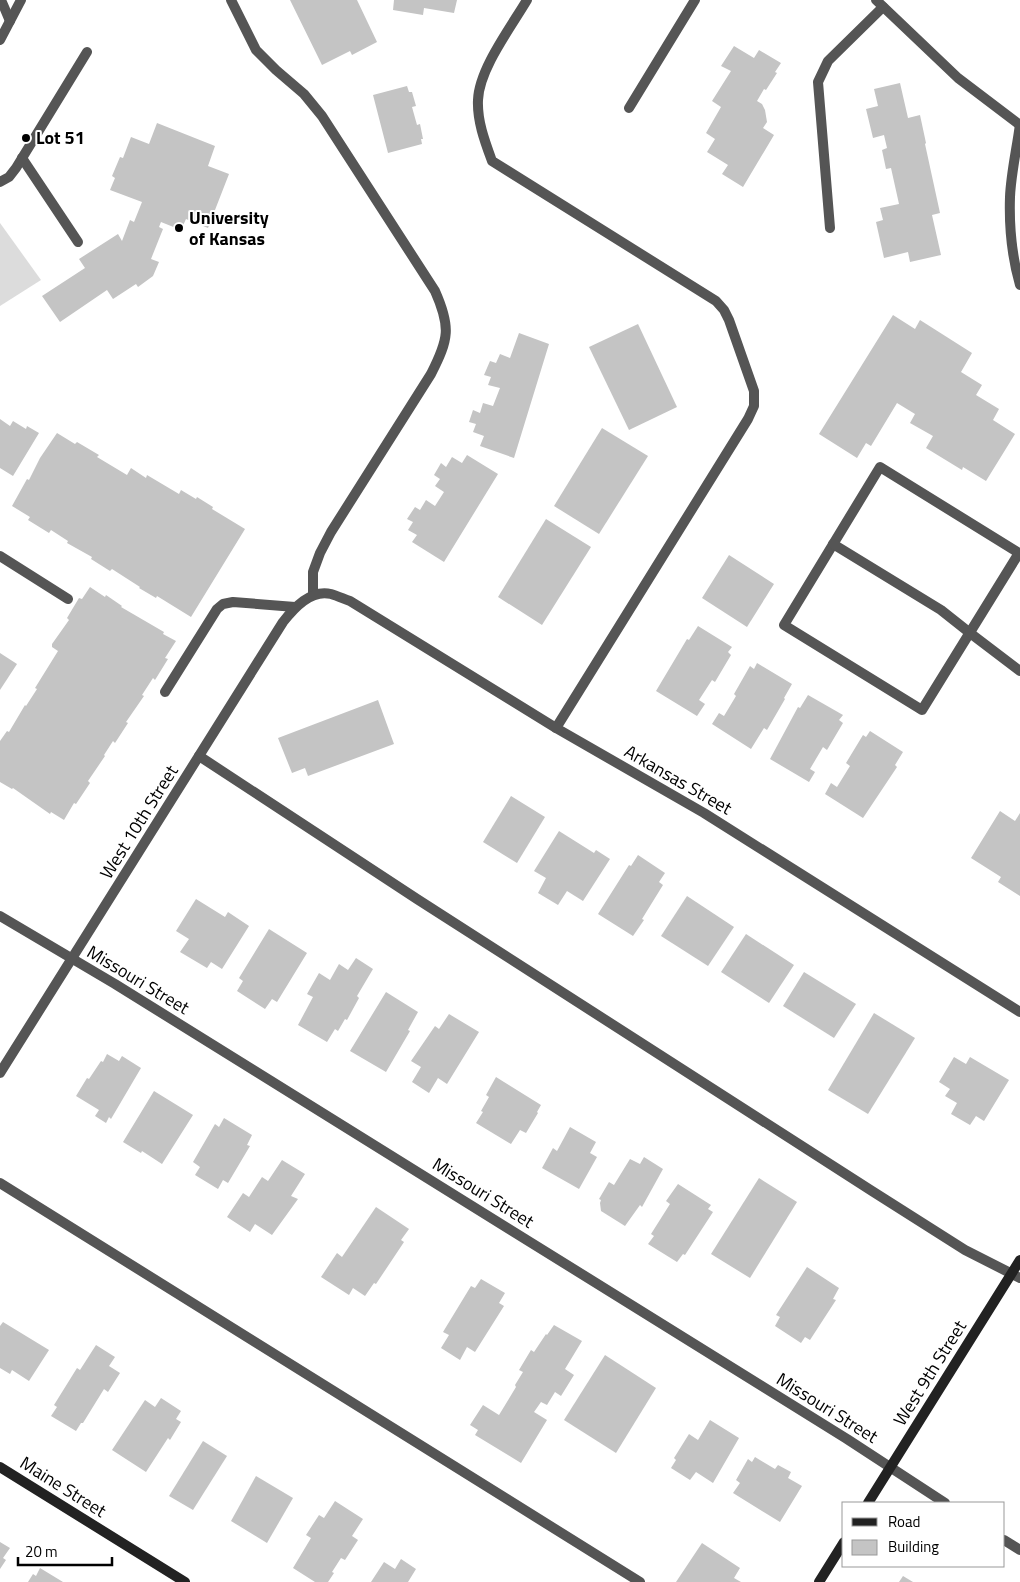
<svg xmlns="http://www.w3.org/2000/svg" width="1020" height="1582" viewBox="0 0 1020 1582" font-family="'Titillium Web',sans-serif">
<rect width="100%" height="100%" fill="#fff"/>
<!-- green -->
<path fill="#dcdcdc" d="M0 223 41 280 0 306Z"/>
<!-- building -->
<g fill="#c4c4c4">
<path d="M290 0H357L377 42 352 55 350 51 322 65Z"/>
<path d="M394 0H457L454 13 424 8 423 15 393 10Z"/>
<path d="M734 46 754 58 759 50 781 63 775 72 777 73 766 90 764 89 757 101 762 104 765 110 767 122 763 128 774 135 743 187 722 174 728 165 707 152 715 139 706 133 721 107 712 101 731 71 721 66Z"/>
<path d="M900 83 908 118 920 115 926 143 925 144 940 213 932 215 941 255 910 262 908 252 884 258 876 222 883 220 880 208 899 204 891 168 886 169 882 150 887 148 884 135 873 138 866 109 878 106 874 89Z"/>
<path d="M407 86 409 92H412L416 106 412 107 417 125 420 124 423 139H421L422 144 388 153 373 95Z"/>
<path d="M157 123 215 146 208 166 229 174 208 228 186 219 181 230 161 222 159 227 163 229 151 259 159 262 153 276 138 287 136 284 113 299 107 290 60 322 42 296 85 268 79 259 118 234 122 241 130 220 134 222 142 202 110 190 115 178 112 176 120 157 123 158 131 137 149 144Z"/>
<path d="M893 315 915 329 920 320 972 353 961 372 982 385 976 395 999 409 993 420 1015 434 986 481 963 467 962 470 926 448 933 436 910 423 915 414 897 403 871 446 866 443 857 458 819 434Z"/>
<path d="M638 324 677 407 629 430 589 347Z"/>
<path d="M519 333 549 344 514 458 480 446 484 436 473 432 476 424 469 422 473 410 480 413 483 403 493 406 500 388 488 385 491 377 484 375 490 361 496 363 500 354 510 358Z"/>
<path d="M0 419 10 426 13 421 26 429 27 426 39 433 13 476 0 468Z"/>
<path d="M602 428 648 456 599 534 554 506Z"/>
<path d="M57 433 75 444 77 442 99 455 97 457 127 475 131 468 146 478 147 475 179 494 181 490 196 499 197 497 213 507 212 509 245 529 191 617 157 596 156 598 139 588 140 587 112 569 110 571 91 559 92 557 67 543 68 541 51 530 49 533 28 520 30 517 12 506 27 479 29 480 40 458Z"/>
<path d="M467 455 498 474 444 562 412 542 417 535 408 530 413 522 407 519 415 507 420 510 426 500 435 506 444 492 435 486 440 479 434 475 441 463 446 467 452 457 462 463Z"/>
<path d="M546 519 591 547 542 625 498 597Z"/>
<path d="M729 555 774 584 747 627 702 598Z"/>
<path d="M90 587 105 597 106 595 122 606 121 607 164 632 163 634 176 641 165 658 168 659 155 680 153 678 142 695 144 696 126 722 128 723 115 743 113 741 104 755 105 756 88 781 90 783 76 804 74 803 64 820 51 812 50 814 13 788 12 789 0 782V741L7 731 9 732 25 705 26 706 37 689 35 688 58 651 52 647V644L69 620 67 618 79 598 82 599Z"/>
<path d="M698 626 732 647 728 652 731 655 715 682 712 680 699 700 705 704 697 716 656 691 687 639 689 640Z"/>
<path d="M0 653 17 664 0 690Z"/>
<path d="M757 663 792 684 784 698 785 699 767 730 764 728 751 749 712 724 719 713 724 716 736 696 734 694 750 666 754 669Z"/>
<path d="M808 695 843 715 839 720 843 723 827 750 823 747 810 769 815 772 809 782 770 759 798 707 800 708Z"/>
<path d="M378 700 394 744 308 776 305 768 292 773 278 738Z"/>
<path d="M870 731 903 752 895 765 897 767 863 818 825 794 831 783 837 787 850 766 846 763 863 735 866 737Z"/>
<path d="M511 796 545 817 517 863 483 842Z"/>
<path d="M1000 811 1015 821 1020 813V896L998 882 1001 877 971 858Z"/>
<path d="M559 831 594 853 596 850 610 859 583 901 567 891 558 905 538 893 546 878 534 871Z"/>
<path d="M638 855 665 873 659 882 663 885 642 919 644 920 633 936 598 914 629 865 631 866Z"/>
<path d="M687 896 734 927 708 966 661 936Z"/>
<path d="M196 899 225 917 228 912 249 926 222 969 211 962 207 968 180 952 189 939 176 931Z"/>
<path d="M269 929 307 953 277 1002 272 999 265 1009 237 991 243 981 239 978Z"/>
<path d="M746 934 794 965 769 1003 721 972Z"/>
<path d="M356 958 373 969 357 996 359 998 347 1020 345 1019 338 1031 335 1029 327 1042 298 1025 313 997 307 994 319 973 330 980 339 964 348 970Z"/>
<path d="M804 972 856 1004 834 1038 783 1006Z"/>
<path d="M386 992 418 1012 408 1030 410 1031 386 1072 350 1051Z"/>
<path d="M874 1013 915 1038 868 1114 828 1090Z"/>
<path d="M449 1014 479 1032 447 1084 438 1078 429 1093 412 1082 421 1067 411 1061 435 1026 439 1029Z"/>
<path d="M107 1054 119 1061 122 1056 141 1068 111 1119 109 1117 106 1123 95 1116 99 1110 76 1096 87 1078 89 1079 101 1061 103 1062Z"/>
<path d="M954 1057 966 1064 970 1057 1009 1080 984 1121 976 1116 970 1125 951 1114 957 1103 945 1096 950 1089 939 1082Z"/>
<path d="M496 1077 541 1105 537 1112 538 1113 526 1133 520 1130 511 1144 476 1123 483 1112 481 1111 489 1097 486 1095Z"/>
<path d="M154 1091 193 1115 162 1164 142 1151 141 1153 123 1142Z"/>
<path d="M224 1118 252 1135 247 1145 250 1146 228 1183 223 1180 218 1189 195 1175 200 1167 193 1162 215 1124 219 1127Z"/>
<path d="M570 1127 596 1142 590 1153 597 1157 579 1189 542 1168 553 1148 557 1151Z"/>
<path d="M644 1157 663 1169 642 1207 640 1205 625 1226 601 1211 600 1203 601 1200 599 1199 609 1182 614 1185 630 1159 640 1164Z"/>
<path d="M282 1160 305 1174 291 1196 298 1199 272 1235 255 1224 250 1232 227 1217 243 1193 249 1197 262 1177 268 1181Z"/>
<path d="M759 1178 797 1202 750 1278 711 1254Z"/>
<path d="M678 1184 711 1205 708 1209 713 1212 685 1255 683 1254 677 1262 648 1244 654 1236 651 1234 670 1204 666 1201Z"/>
<path d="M376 1207 409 1229 401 1240 404 1242 376 1284 374 1283 365 1296 353 1288 349 1295 321 1277 337 1253 342 1257Z"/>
<path d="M807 1267 839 1288 833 1299 836 1300 810 1340 805 1337 801 1343 775 1326 780 1317 776 1315Z"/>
<path d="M481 1279 505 1293 499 1303 504 1306 475 1352 467 1347 460 1360 441 1348 449 1335 443 1332 471 1286 475 1288Z"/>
<path d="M3 1322 49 1350 29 1381 12 1370 10 1374 0 1368V1326Z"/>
<path d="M554 1325 582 1341 565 1369 574 1375 561 1396 555 1392 547 1405 541 1402 534 1412 547 1420 521 1463 475 1435 478 1430 470 1425 483 1405 499 1415 516 1387 515 1385 523 1372 519 1370 531 1350 534 1352 546 1334 547 1335Z"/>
<path d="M96 1345 115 1357 109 1366 120 1373 108 1392 104 1389 83 1423H81L76 1431 51 1416 57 1407 54 1405 77 1368 80 1370Z"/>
<path d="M605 1355 656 1388 616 1453 564 1420Z"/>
<path d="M161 1398 181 1411 176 1419 181 1422 170 1440 168 1438 146 1472 112 1450 145 1400 155 1407Z"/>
<path d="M710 1420 739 1438 713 1483 696 1472 690 1480 671 1468 676 1460 674 1458 689 1434 698 1440Z"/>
<path d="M203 1441 227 1456 193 1510 169 1496Z"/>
<path d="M755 1457 775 1469 778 1465 791 1472 788 1478 802 1486 780 1522 733 1493 740 1483 736 1480 748 1459 752 1462Z"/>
<path d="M256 1476 293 1498 267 1543 231 1521Z"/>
<path d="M335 1501 363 1519 352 1536 358 1540 345 1560 341 1558 332 1572 334 1573 328 1582H315L293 1568 311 1538 306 1535 319 1515 324 1518Z"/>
<path d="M0 1542 10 1548 3 1558 6 1560 0 1569Z"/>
<path d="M702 1543 740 1568 734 1578 741 1582H676Z"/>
<path d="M401 1559 416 1569 408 1582H371L384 1562 395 1569Z"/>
<path d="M40 1568 63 1582H28L33 1574 36 1576Z"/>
<path d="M903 1576 913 1582H899Z"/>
</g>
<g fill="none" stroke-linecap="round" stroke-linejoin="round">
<!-- lane -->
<g stroke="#555" stroke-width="10">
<path d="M1 0 10 21"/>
<path d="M231 0 256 50 276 70 304 94 322 116 435 291C451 327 449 339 431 374L331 532 320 553 313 572V595"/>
<path d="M527 0C511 27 479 69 478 100 477 121 485 142 492 161L716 301 724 310 729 320 754 391V406L748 419 556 728"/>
<path d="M876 0 958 78 1020 125"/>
<path d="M0 40 21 0"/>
<path d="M629 108 695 0"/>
<path d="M22 158 78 242"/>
<path d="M0 182 9 177 16 168 87 52"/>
<path d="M830 228 818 82 828 61 883 7"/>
<path d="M880 467 1019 553 922 710 784 625Z"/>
<path d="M833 544 941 610 970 633"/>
<path d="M0 556 68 599"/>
<path d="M165 692 217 609 223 604 233 602 295 607"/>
<path d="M199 756 417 899 872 1191 965 1250 1020 1278"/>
<path d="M0 1183 640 1582"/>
</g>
<!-- street -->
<g stroke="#555" stroke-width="10">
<path d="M1020 124C1017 148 1011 173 1010 197 1009 227 1012 257 1020 285"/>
<path d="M970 633 1020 671"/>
<path d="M0 916 115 984 847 1439 945 1503"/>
<path d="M0 1073 283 622C294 608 311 589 331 594 338 596 344 599 350 601L556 728 704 813 1020 1012"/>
<path d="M1004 1540 1020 1550"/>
</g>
<!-- secondary -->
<g stroke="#222" stroke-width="10">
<path d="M0 1467 185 1582"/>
<path d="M868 1503 1020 1260"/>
<path d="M819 1582 844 1542"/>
</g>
</g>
<!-- markers -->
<g fill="#000" stroke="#fff" stroke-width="2">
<circle cx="26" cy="138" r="5"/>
<circle cx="179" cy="228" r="5"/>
</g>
<g text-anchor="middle" stroke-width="4" stroke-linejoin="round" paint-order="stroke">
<!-- poi labels -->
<g font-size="18" font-weight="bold" fill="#000" stroke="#fff" text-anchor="start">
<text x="36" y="144">Lot 51</text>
<text x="189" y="224">University<tspan x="189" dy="21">of Kansas</tspan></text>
</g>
<!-- street labels -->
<g font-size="18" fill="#000" stroke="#fff">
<text transform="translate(678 780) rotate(30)" y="6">Arkansas Street</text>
<text transform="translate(139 822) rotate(-58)" y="6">West 10th Street</text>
<text transform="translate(138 980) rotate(31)" y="6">Missouri Street</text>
<text transform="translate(483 1193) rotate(32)" y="6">Missouri Street</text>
<text transform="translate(930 1373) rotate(-58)" y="6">West 9th Street</text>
<text transform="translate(827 1408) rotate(32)" y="6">Missouri Street</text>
<text transform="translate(63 1487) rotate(32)" y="6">Maine Street</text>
</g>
</g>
<!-- legend -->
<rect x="842" y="1502" width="162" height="65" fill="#ffffff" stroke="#999999"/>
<rect x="852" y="1518" width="25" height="8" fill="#222222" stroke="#999999"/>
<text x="888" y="1527" font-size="15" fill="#000000">Road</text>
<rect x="852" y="1540" width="25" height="15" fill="#c4c4c4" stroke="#999999"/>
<text x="888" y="1552" font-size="15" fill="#000000">Building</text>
<!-- scale -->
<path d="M18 1557v8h94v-8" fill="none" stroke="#000000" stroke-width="2.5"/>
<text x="25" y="1557" font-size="15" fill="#000000" stroke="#ffffff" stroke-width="4" paint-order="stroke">20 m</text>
</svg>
